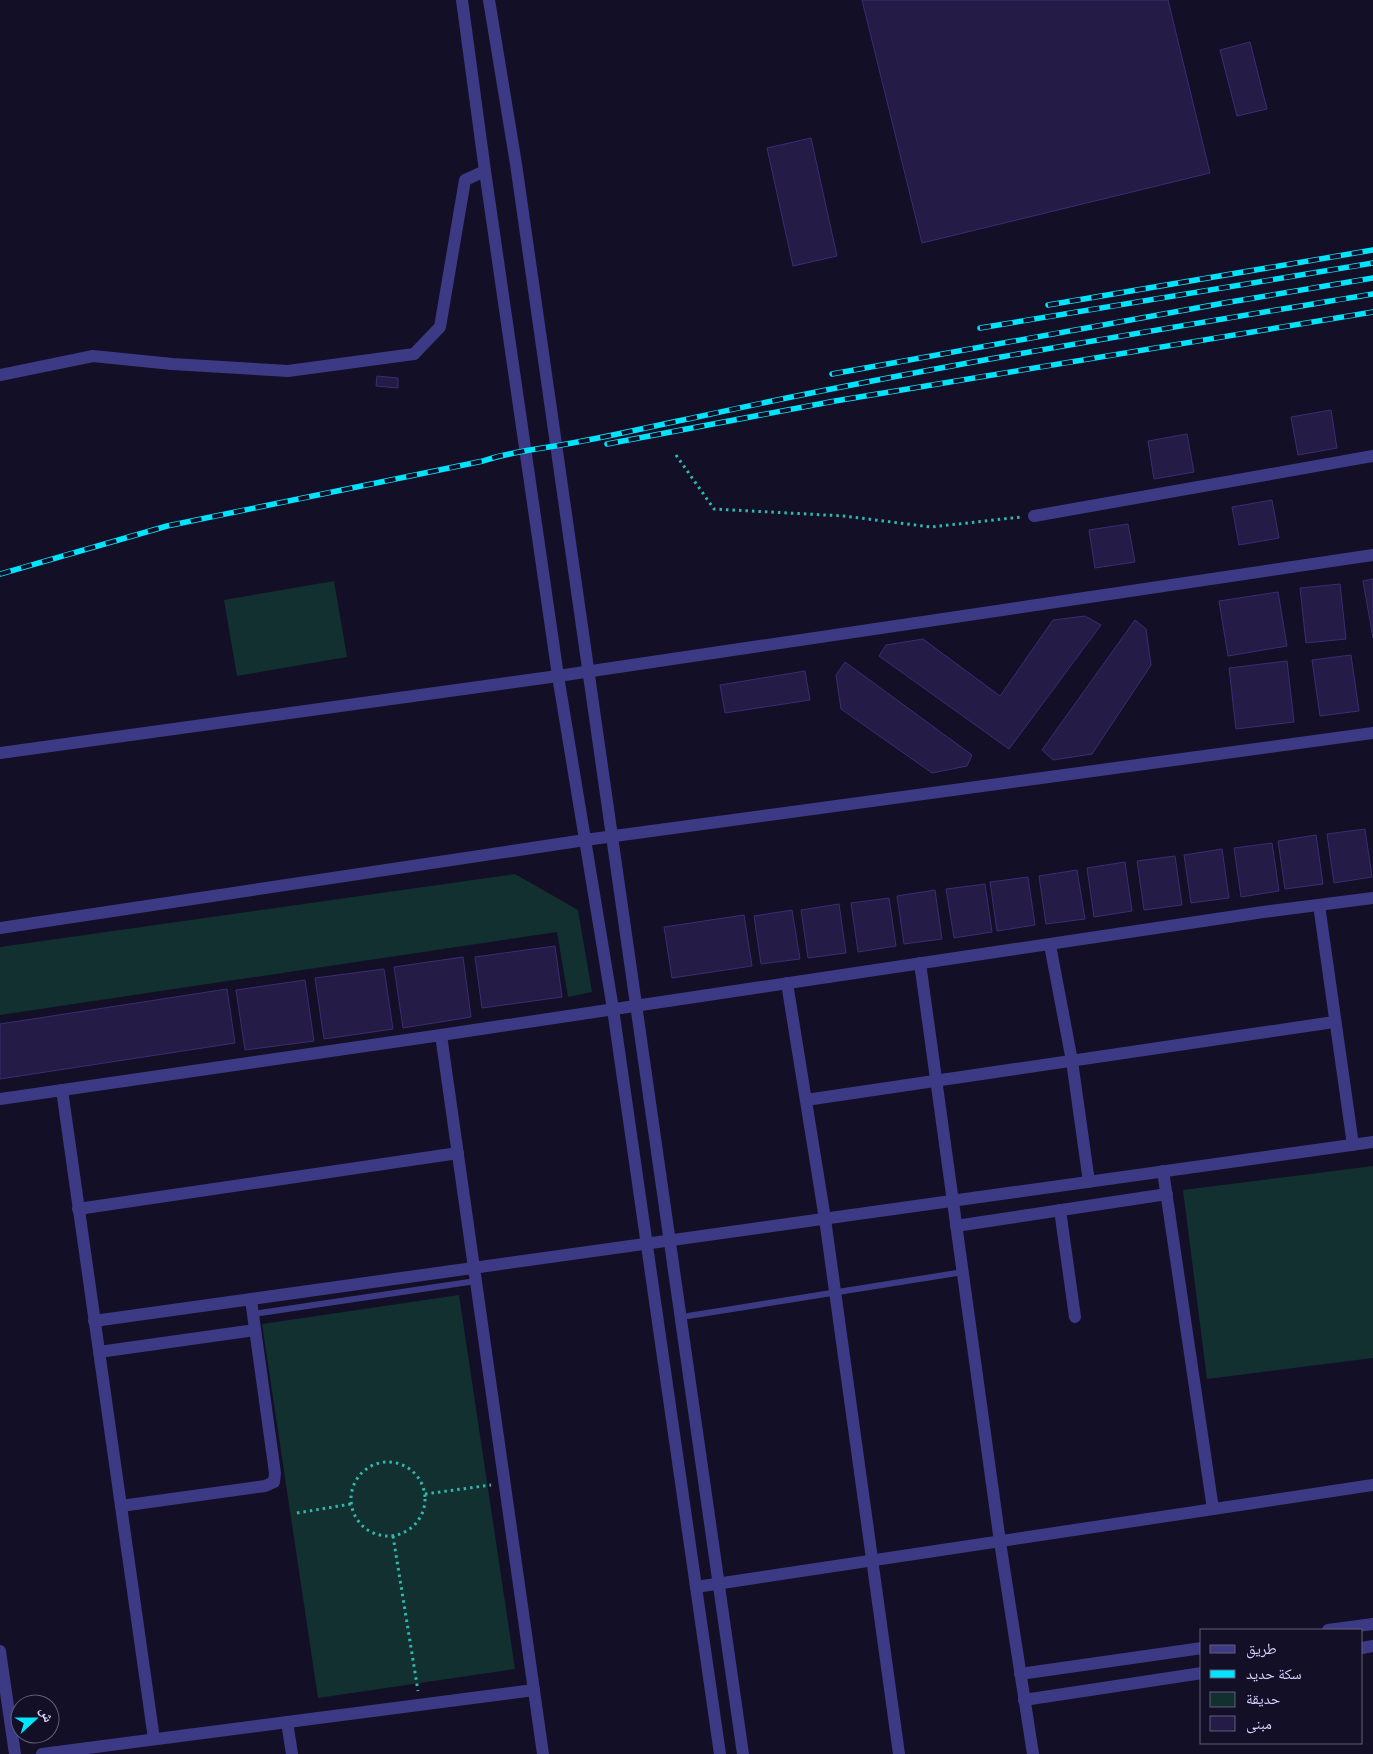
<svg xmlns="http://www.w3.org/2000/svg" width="1373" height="1754" viewBox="0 0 1373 1754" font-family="Signika,'Noto Naskh Arabic',sans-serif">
<rect width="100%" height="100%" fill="#130f26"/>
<!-- green -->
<g fill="#12302f">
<path d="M334 581 347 657 237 676 224 600Z"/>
<path d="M515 874 578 910 592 992 568 997 557 932 0 1015V947Z"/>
<path d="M1373 1166V1358L1207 1379 1183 1190Z"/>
<path d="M459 1295 515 1669 318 1698 262 1324Z"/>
</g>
<!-- building -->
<g fill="#241b47" stroke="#3b2d73">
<path d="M862 0H1168L1210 173 922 243Z"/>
<path d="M1250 42 1267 109 1237 116 1220 50Z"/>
<path d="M811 138 837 256 793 266 767 148Z"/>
<path d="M377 376 398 378V388L376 386Z"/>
<path d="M1331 410 1337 448 1298 455 1291 417Z"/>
<path d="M1187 434 1194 472 1154 479 1148 441Z"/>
<path d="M1272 500 1279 538 1239 545 1232 507Z"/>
<path d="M1128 524 1135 562 1095 568 1089 530Z"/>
<path d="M1373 579V638L1363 581Z"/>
<path d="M1340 584 1346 639 1306 643 1300 588Z"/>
<path d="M1278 592 1287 646 1228 656 1219 601Z"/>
<path d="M1085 616 1101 625 1009 749 879 656 886 645 923 639 1000 696 1053 620Z"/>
<path d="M1135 620 1146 629 1151 665 1092 754 1053 760 1042 750Z"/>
<path d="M1351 655 1359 711 1320 716 1312 660Z"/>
<path d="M1287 661 1294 722 1236 729 1229 668Z"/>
<path d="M845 662 972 755 967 766 932 773 841 709 836 675Z"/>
<path d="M805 671 810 700 725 713 720 685Z"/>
<path d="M1365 829 1372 877 1334 883 1327 834Z"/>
<path d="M1316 835 1323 884 1285 889 1278 841Z"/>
<path d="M1272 843 1279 891 1241 897 1234 848Z"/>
<path d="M1222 849 1229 898 1191 903 1184 855Z"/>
<path d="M1175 856 1182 905 1144 910 1137 861Z"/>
<path d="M1125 862 1132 911 1094 917 1087 868Z"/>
<path d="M1077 870 1085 919 1046 924 1039 876Z"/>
<path d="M1028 877 1035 925 997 931 990 882Z"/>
<path d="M985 884 992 932 954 938 946 889Z"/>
<path d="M935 890 942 939 904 944 897 896Z"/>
<path d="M889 898 896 946 858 952 851 903Z"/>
<path d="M839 904 846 953 808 958 801 910Z"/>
<path d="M792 910 800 959 761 964 754 916Z"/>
<path d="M744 915 752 966 672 978 664 927Z"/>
<path d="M555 946 562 997 482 1008 475 957Z"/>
<path d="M463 957 471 1017 403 1028 394 967Z"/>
<path d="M384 969 393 1029 324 1039 315 978Z"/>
<path d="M305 980 314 1041 245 1050 236 990Z"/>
<path d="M227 989 235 1043 0 1079V1024Z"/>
</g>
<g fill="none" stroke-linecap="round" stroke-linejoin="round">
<!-- path -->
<g stroke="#2fb8b0" stroke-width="3" stroke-dasharray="2.5 4" stroke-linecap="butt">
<path d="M676 455 714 509 844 516 931 527 1021 517"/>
<circle cx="388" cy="1499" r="37"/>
<path d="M425 1494 491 1485"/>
<path d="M297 1513 351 1504"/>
<path d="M393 1536 418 1691"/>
</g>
<!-- service -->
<g stroke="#3d3a85" stroke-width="6">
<path d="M253 1314 476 1281"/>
<path d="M688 1316 963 1272"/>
</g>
<!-- minor -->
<g stroke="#3d3a85" stroke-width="12">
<path d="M0 375 93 356 172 364 288 371 414 354 440 327 465 180 485 171"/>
<path d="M1034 516 1373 456"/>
<path d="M558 676 1373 555"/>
<path d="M1319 905 1353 1145"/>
<path d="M0 928 585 840 1373 733"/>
<path d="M1050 945 1072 1061 1089 1182"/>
<path d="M920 963 1000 1542 1033 1754"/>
<path d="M787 983 825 1219 899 1754"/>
<path d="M441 1035 543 1754"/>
<path d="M62 1090 154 1739"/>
<path d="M0 1099 441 1035 1263 912 1373 898"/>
<path d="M806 1100 1334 1022"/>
<path d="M1163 1171 1213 1509"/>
<path d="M78 1209 458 1153"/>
<path d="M1060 1210 1075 1317"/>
<path d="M956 1226 1167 1194"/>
<path d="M94 1321 1373 1142"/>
<path d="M99 1352 255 1330"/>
<path d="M121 1506 265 1486 274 1482 275 1473 251 1300"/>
<path d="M696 1587 1373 1485"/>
<path d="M1328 1630 1373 1624"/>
<path d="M1362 1648 1373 1646"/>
<path d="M0 1651 15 1754"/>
<path d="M1020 1674 1202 1648"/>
<path d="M1024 1700 1202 1673"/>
<path d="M287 1722 292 1754"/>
<path d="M42 1754 534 1690"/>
</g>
<!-- tertiary -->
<g stroke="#3d3a85" stroke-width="12">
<path d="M462 0 485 171 558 676 613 1009 720 1754"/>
<path d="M489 0 516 164 743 1754"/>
<path d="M0 753 558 676"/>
</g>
<defs>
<g id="rail">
<path d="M1048 305 1373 250"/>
<path d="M980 328 1373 263"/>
<path d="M832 374 1224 303 1373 278"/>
<path d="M607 444 835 401 1373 312"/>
<path d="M0 574 167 526 483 461C512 451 542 449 572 443 611 436 649 427 688 419 914 369 1144 332 1373 294"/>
</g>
</defs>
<!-- rail casing -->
<use href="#rail" stroke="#00e5ff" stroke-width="5.5"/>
<!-- rail -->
<use href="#rail" stroke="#130f26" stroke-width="4" stroke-dasharray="11" stroke-linecap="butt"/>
</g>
<!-- legend -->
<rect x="1200" y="1629" width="162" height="115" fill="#130f26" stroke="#625e7d"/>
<rect x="1210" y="1645" width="25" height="8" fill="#3d3a85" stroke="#625e7d"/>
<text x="1246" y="1654" font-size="15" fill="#d9d4ff">طريق</text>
<rect x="1210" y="1670" width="25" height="8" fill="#00e5ff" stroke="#625e7d"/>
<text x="1246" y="1679" font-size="15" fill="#d9d4ff">سكة حديد</text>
<rect x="1210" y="1692" width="25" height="15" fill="#12302f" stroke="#625e7d"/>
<text x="1246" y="1704" font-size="15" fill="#d9d4ff">حديقة</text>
<rect x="1210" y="1716" width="25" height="15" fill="#241b47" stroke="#625e7d"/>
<text x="1246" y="1729" font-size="15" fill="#d9d4ff">مبنى</text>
<!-- north arrow -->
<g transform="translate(35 1719) rotate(69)"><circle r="24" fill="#130f26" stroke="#625e7d"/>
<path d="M0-4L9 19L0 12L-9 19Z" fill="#00e5ff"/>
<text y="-8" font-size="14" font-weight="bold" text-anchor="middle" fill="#d9d4ff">ش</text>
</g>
</svg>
